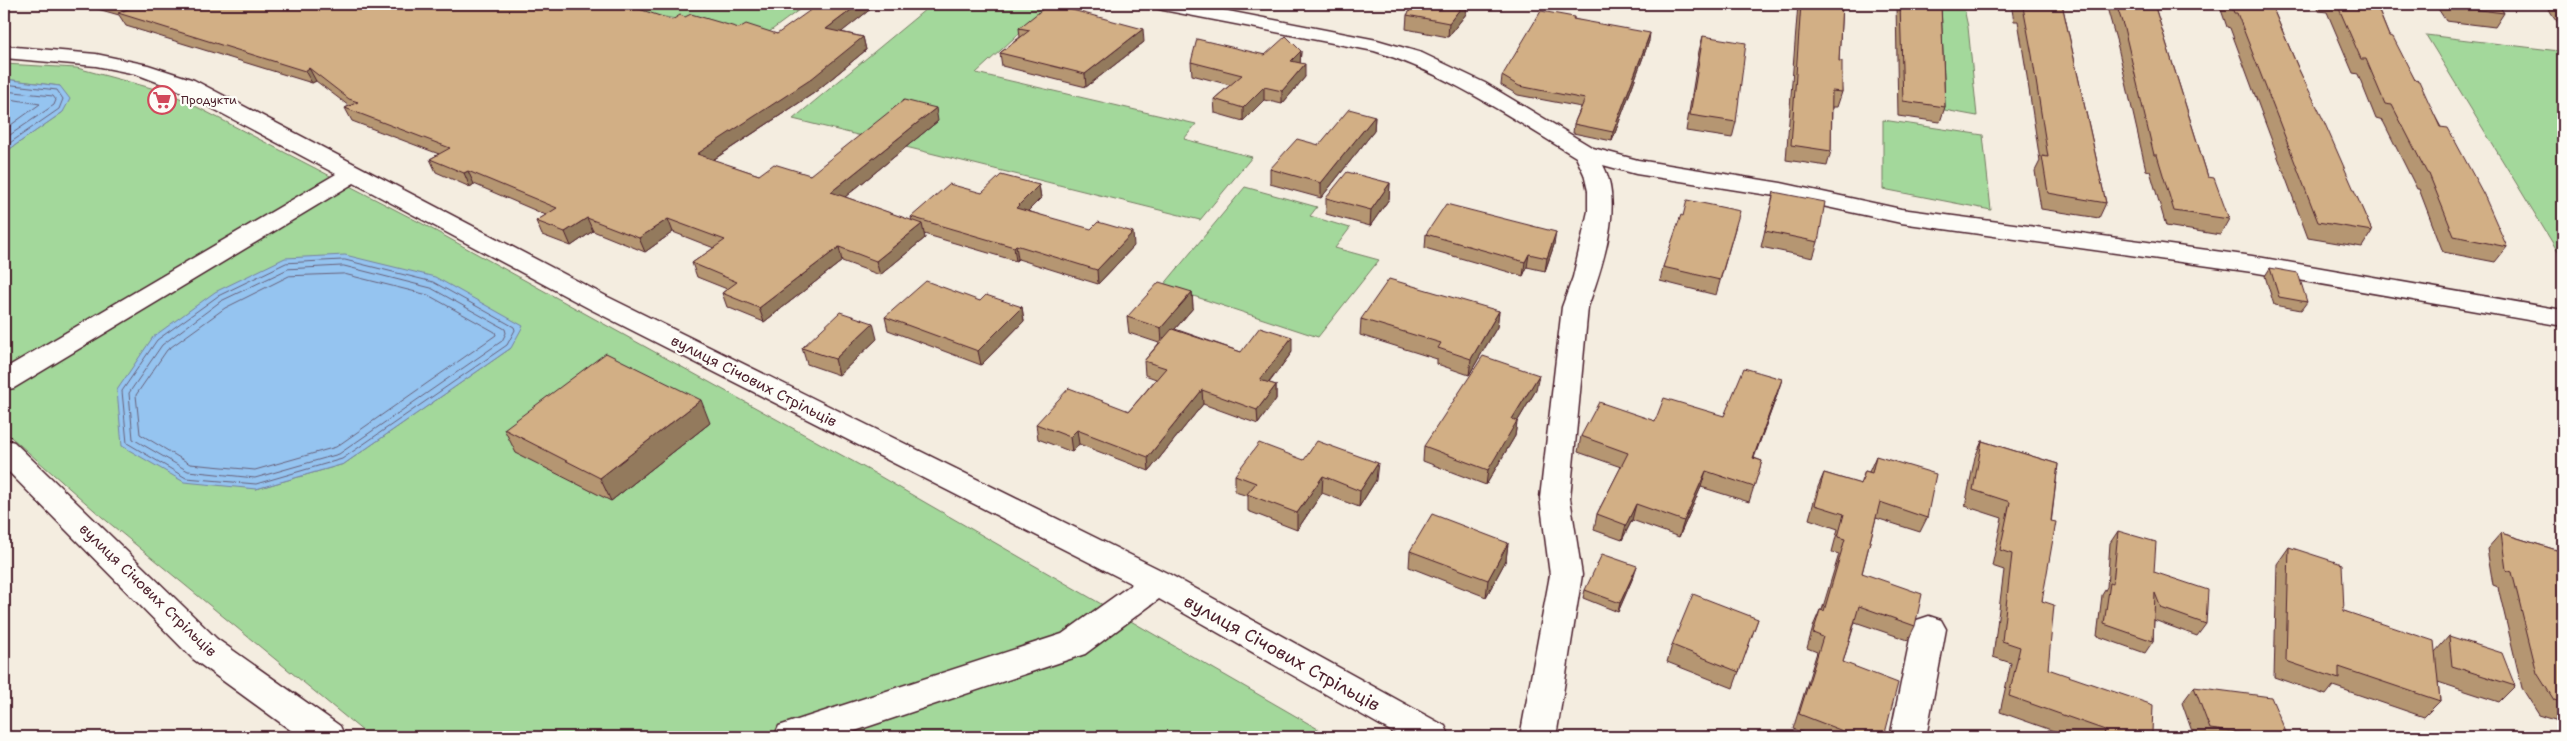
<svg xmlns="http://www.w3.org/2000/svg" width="2567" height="741" viewBox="0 0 2567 741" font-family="'Shantell Sans',sans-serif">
<rect width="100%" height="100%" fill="#f4ede0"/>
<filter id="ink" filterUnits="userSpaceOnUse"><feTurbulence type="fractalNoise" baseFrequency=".02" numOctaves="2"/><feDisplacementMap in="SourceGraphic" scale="10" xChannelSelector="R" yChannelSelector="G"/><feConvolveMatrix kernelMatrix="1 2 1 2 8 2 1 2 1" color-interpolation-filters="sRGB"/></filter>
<g filter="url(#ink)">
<!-- green -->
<g fill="#a3d89b" stroke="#767c63" fill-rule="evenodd">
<path d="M593 4H807L765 35Z"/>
<path d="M932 4H1051L976 73 1196 124 1184 139 1252 157 1200 220 793 119Z"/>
<path d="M1936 4H1963L1968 27 1977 116 1939 109Z"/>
<path d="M2426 35 2559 51 2563 57V260Z"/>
<path d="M4 64 77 68 170 93 421 223 874 473 1332 737H370L102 517 4 431V153L63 112 60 86 4 79ZM511 348 344 464 256 489Z"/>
<path d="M1883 120 1983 135 1991 210 1883 189Z"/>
<path d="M1245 187 1317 207 1310 216 1350 228 1335 248 1379 260 1318 337 1163 286Z"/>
</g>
<!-- water -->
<g fill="#95c4f0" stroke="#7782a1">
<path d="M4 79 60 86 70 99 63 112 4 153Z"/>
<path d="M345 255 435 277 523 326 511 348 344 464 256 489 184 482 122 446 117 390 153 337 215 292 285 258Z"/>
</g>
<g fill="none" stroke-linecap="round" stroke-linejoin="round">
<!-- shore -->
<g stroke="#68617a" stroke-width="1">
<path d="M4 84 57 90 63 99 59 109 4 147"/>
<path d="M4 91 53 96 56 100 54 105 4 139"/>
<path d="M4 98 40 104 4 130"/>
<path d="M345 260 433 282 514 327 515 330 507 345 342 459 256 484 186 478 127 443 122 391 157 340 218 296 286 263Z"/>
<path d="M344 266 431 288 505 329 506 333 502 341 339 454 255 478 188 471 133 439 129 393 162 345 221 301 288 269Z"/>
<path d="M344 274 428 295 495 332 496 335 336 447 255 470 190 464 140 434 136 395 167 350 225 308 289 276Z"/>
</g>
<defs>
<g id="minor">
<path d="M1153 4H1192L1377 40 1422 53 1485 83 1593 148 1638 160 1781 183 1901 209 2252 256 2563 310V326L2252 272 1901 223 1781 197 1636 174 1603 165C1624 204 1602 267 1588 307L1570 498 1582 575 1556 737H1520L1550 575 1540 498 1562 307 1573 277 1588 211V191L1584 174 1576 157C1511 118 1447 73 1374 51L1163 10 1156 8Z"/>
<path d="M4 46 96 54 148 65 194 80 608 297 1169 574 1445 726 1450 737H1401L1159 599 1085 654 837 737H774L779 726 1062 634 1132 584 590 309 354 183 14 388 4 390V369L336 174 178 90 136 74 96 66 4 58Z"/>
<path d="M4 439 14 442 217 639 340 726 345 737H300L193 659 4 467Z"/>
<path d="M1929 616 1941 620 1946 629 1926 737H1890L1912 629 1917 620Z"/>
</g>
</defs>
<!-- minor casing -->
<use href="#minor" stroke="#4a1f2b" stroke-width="3"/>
<!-- minor -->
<use href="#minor" fill="#fdfcf7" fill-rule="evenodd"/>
</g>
<!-- wall -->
<g fill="#b59672" stroke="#4a1f2b">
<path d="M80 4H545L562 9 672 20 739 28 777 34 877 4 841 32 863 37 866 50 814 93 713 160 759 175H810L938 121 845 197 912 221 911 217 982 193 1039 185 1041 198 1028 211 1134 246 1098 284 1018 259 1016 261 924 234 925 238 880 275 842 261 764 322 727 307 722 293 727 289 697 277 692 263 714 248 673 232 645 252 593 231 571 246 542 235 536 221 546 215 474 184 470 187 436 172 430 159 439 154 352 121 345 108 349 106 316 81 312 83 126 26 119 15Z"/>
<path d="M1415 4H1467L1466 14 1448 37 1406 29 1407 15Z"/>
<path d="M1798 4H1842L1839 61 1842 92 1837 107H1832L1831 151 1827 166 1786 160Z"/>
<path d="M1896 4H1941L1945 107 1940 122 1898 116Z"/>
<path d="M2011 4H2062L2106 203 2099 218 2041 209 2035 171 2040 161 2026 70 2018 21H2014Z"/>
<path d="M2106 4H2154L2208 177 2229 219 2220 235 2166 226 2150 171 2146 170 2117 43Z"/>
<path d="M2219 4H2271L2299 70 2372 231 2362 247 2308 238 2230 28 2227 27Z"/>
<path d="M2317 4H2376L2389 36 2415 80 2507 247 2495 262 2443 252 2419 189H2417L2383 121 2376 119 2358 74 2353 73 2327 12 2319 11Z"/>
<path d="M2435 4H2498L2504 13 2495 27 2446 21Z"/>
<path d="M2545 4H2563V30Z"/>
<path d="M1574 17V19L1649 41 1612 141 1573 133 1574 124 1581 107 1518 95 1501 85 1502 76Z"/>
<path d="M1019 28 1144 42 1086 87 1002 66 1000 53 1020 37Z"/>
<path d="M1703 36 1736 122 1732 138 1686 131 1699 51Z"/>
<path d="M1301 51 1300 63 1305 77 1282 104 1264 100 1243 121 1215 113 1214 99 1230 85 1192 75 1191 62Z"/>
<path d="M1375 116 1374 131 1321 198 1270 184V169L1319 145Z"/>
<path d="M1390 183 1389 199 1370 226 1326 214V198Z"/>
<path d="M1774 192 1818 242 1813 258 1761 247Z"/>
<path d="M1683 216 1736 225 1716 295 1660 281 1663 267Z"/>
<path d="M1426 234 1554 245 1545 271 1527 267 1523 276 1425 248Z"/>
<path d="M2270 268 2307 302 2301 310 2274 305 2265 276Z"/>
<path d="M1192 292 1193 308 1175 329 1241 352H1292L1269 383 1276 385V399L1258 424 1203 404 1149 471 1079 444 1072 452 1038 439 1036 424 1129 411 1156 379 1145 375 1144 361 1159 343 1129 333 1127 317Z"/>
<path d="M980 301 1022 307 1024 321 981 365 888 330 885 317Z"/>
<path d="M1499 311 1497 327 1469 375 1437 364V359L1360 335 1361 319Z"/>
<path d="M877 339 839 375 807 364 802 348Z"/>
<path d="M1536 390 1517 422 1515 436 1486 485 1423 461 1424 446Z"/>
<path d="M1777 395 1754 458 1762 461 1749 502 1701 487 1679 537 1632 520 1622 540 1594 530 1597 514 1621 467 1578 452 1581 436 1655 421 1724 416Z"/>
<path d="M710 423 611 501 516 453 504 429Z"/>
<path d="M1982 441 2058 464 2042 601 2048 669 2152 733 2165 737H2071L2000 712 2011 663 1993 657 2004 570 1992 566 2002 518 1965 506 1975 457Z"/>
<path d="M1876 456 1927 518 1920 532 1876 518 1862 573 1915 626 1908 640 1855 622 1843 662 1884 737H1815L1793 729 1817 652 1807 648 1814 624 1820 610H1822L1839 554 1832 552 1838 529 1809 519 1818 487 1824 473 1860 484 1865 471 1869 472Z"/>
<path d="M1304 460 1376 480 1359 507 1322 493 1297 530 1248 511V496L1235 492V475Z"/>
<path d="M2118 531 2154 572 2206 624 2197 636 2154 620 2153 641 2145 653 2097 636 2102 595 2107 587 2110 543Z"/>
<path d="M2501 533 2563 552V737H2561L2558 721 2539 715 2522 688 2498 587 2493 585 2487 549Z"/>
<path d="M1508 543 1506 560 1486 597 1409 567 1410 551Z"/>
<path d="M2289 547 2344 611 2435 652 2449 636 2515 686 2499 702 2438 682 2440 701 2424 717 2333 686 2326 695 2274 677 2277 564Z"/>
<path d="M1634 575 1618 612 1583 598 1585 590Z"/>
<path d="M1758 619 1733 688 1667 662 1672 645Z"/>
<path d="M2194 687 2288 737H2194L2182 703Z"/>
</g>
<!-- shaded-wall -->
<g fill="#937a5d" stroke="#4a1f2b">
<path d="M859 4H877L829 42 826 29Z"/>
<path d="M1464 4H1467L1466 14 1448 37 1449 23Z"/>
<path d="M1143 29 1144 42 1086 87 1085 74Z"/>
<path d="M1650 33 1649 41 1612 141 1613 132Z"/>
<path d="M863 37 866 50 814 93 702 167 697 154Z"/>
<path d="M1301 51 1300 65 1291 61Z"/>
<path d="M1305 64V77L1282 104V91Z"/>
<path d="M309 68 316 81 312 83 305 71Z"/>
<path d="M1264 87V100L1243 121V108Z"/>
<path d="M936 108 938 121 834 206 831 192Z"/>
<path d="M1375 116 1374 131 1321 198V183Z"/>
<path d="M468 171 474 184 470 187 464 173Z"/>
<path d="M1390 183 1389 199 1370 226 1371 210Z"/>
<path d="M1039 185 1041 198 1018 221 1016 208Z"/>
<path d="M587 218 593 231 571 246 565 232Z"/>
<path d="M668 219 673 232 645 252 639 238Z"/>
<path d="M922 224 925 238 880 275 876 261Z"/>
<path d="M1133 232 1134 246 1098 284 1097 270Z"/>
<path d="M1556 232 1554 245 1545 271 1547 258Z"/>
<path d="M1016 245 1018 259 1016 261 1014 247Z"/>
<path d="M839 247 842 261 764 322 759 308Z"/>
<path d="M1529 254 1527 267 1523 276 1525 262Z"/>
<path d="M1192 292 1193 308 1162 344 1161 328Z"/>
<path d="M1022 307 1024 321 981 365 978 351Z"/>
<path d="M1499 311 1497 327 1469 375 1471 359Z"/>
<path d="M873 323 877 339 839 375 835 359Z"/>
<path d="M1292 337V352L1260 394V380Z"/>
<path d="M1539 375 1536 390 1517 422 1515 436 1486 485 1488 470 1512 419Z"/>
<path d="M1782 379 1777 395 1748 473 1753 458Z"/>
<path d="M1276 385V399L1258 424 1257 410Z"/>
<path d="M1202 390 1203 404 1149 471 1148 457Z"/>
<path d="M701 400 710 423 611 501 600 478Z"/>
<path d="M1077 430 1079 444 1072 452 1070 437Z"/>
<path d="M1378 463 1376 480 1359 507 1360 491Z"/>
<path d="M1706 471 1701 487 1679 537 1684 521Z"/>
<path d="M1323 476 1322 493 1297 530V513Z"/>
<path d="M1636 504 1632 520 1622 540 1626 525Z"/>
<path d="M1508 543 1506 560 1486 597 1488 580Z"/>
<path d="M1637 566 1634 575 1618 612 1620 603Z"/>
</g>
<!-- building -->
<g fill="#d2af85" stroke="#4a1f2b">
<path d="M115 4H545L562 9 571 4H624L672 20 680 15 685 17 691 14 739 28 746 24 777 34 819 4H859L826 29 863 37 810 80 697 154 759 175 774 164 810 175 904 100 936 108 831 192 922 224 876 261 839 247 759 308 722 293 737 282 692 263 725 240 668 219 639 238 587 218 565 232 536 221 557 208 468 171 464 173 430 159 450 148 345 108 358 102 349 99 309 68 305 71 118 13 130 8Z"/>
<path d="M1049 4H1050L1143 29 1085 74 1000 53 1030 30 1019 28Z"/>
<path d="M1415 4H1464L1449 23 1407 15Z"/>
<path d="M1801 4H1842L1839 61H1842V92L1832 91 1831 151 1791 145Z"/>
<path d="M1900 4H1941L1945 107 1903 101Z"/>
<path d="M2019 4H2062L2106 203 2048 193 2042 156 2048 157 2032 55 2023 7H2020Z"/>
<path d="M2116 4H2154L2208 177 2214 178 2229 219 2174 211 2157 155H2154L2124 28Z"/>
<path d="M2231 4H2271L2299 70 2322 117 2372 231 2318 222 2237 13H2234Z"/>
<path d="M2337 4H2376L2389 36 2393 37 2415 80 2419 81 2440 127 2448 128 2484 195 2507 247 2454 236 2429 174 2427 173 2392 105 2385 104 2366 59H2361Z"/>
<path d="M2453 4H2498L2504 13 2455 7Z"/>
<path d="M1541 11 1574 17 1573 19 1650 33 1613 132 1574 124 1585 99 1519 86 1502 76Z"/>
<path d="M1286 36 1301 51 1291 61 1305 64 1282 91 1264 87 1243 108 1214 99 1242 75 1191 62 1197 39 1265 55Z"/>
<path d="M1703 36 1746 43 1736 122 1690 115Z"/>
<path d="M1349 109 1375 116 1321 183 1270 169 1297 139 1319 145Z"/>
<path d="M1347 172 1390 183 1371 210 1326 198Z"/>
<path d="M1001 175 1039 185 1016 208 1091 229 1098 222 1133 232 1097 270 1016 245 1014 247 911 217 949 184 982 193Z"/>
<path d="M1774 192 1825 202 1818 242 1765 231Z"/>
<path d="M1687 200 1740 211 1720 280 1663 267 1681 215 1683 216Z"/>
<path d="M1446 204 1556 232 1547 258 1529 254 1525 262 1426 234Z"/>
<path d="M2270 268 2298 273 2307 302 2279 297Z"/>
<path d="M1389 279 1499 311 1471 359 1438 348 1441 343 1361 319Z"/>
<path d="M926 281 980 301 986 295 1022 307 978 351 885 317Z"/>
<path d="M1159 282 1192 292 1161 328 1127 317Z"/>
<path d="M840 312 873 323 835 359 802 348Z"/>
<path d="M1260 327 1292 337 1260 380 1276 385 1257 410 1202 390 1148 457 1077 430 1070 437 1036 424 1069 388 1129 411 1166 368 1144 361 1172 329 1241 352Z"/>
<path d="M606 353 701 400 600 478 504 429Z"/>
<path d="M1483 356 1539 375 1512 419 1517 421 1488 470 1424 446Z"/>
<path d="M1744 368 1782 379 1753 458 1762 461 1754 487 1706 471 1684 521 1636 504 1626 525 1597 514 1628 453 1581 436 1599 402 1655 421 1664 398 1724 416Z"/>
<path d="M1317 441 1378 463 1360 491 1323 476 1297 513 1247 494 1256 483 1235 475 1259 443 1304 460Z"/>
<path d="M1982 441 2058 464 2051 521 2056 522 2042 601 2054 605 2048 669 2153 705 2152 733 2165 737H2104L2105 730 2009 696 2020 647 2002 641 2012 554 2000 550 2010 502 1973 490Z"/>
<path d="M1876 456 1936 474 1927 518 1880 502 1862 573 1922 594 1915 626 1859 606 1843 662 1898 683 1884 737H1858L1799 714 1823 637 1813 633 1820 610 1824 611 1845 539 1838 537 1844 514 1815 505 1824 473 1861 484 1865 471 1872 473Z"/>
<path d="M1432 514 1508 543 1488 580 1410 551Z"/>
<path d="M2118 531 2156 542 2154 572 2208 590 2206 624 2161 608 2155 593 2153 641 2104 624 2110 583 2113 584Z"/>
<path d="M2501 533 2563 552V703L2554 700 2537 673 2512 572 2506 570Z"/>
<path d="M2289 547 2342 564 2344 611 2434 641 2440 701 2339 667V679L2286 661Z"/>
<path d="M1602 554 1637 566 1620 603 1585 590Z"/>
<path d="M1693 594 1758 619 1739 672 1672 645Z"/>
<path d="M2449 636 2502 653 2515 686 2452 666Z"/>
<path d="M2194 687 2271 697 2288 737H2268L2210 729Z"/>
</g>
</g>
<!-- icons -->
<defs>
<symbol id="supermarket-ring" viewBox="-11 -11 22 22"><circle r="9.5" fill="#fdfcf7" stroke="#d1495b" stroke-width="1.5"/><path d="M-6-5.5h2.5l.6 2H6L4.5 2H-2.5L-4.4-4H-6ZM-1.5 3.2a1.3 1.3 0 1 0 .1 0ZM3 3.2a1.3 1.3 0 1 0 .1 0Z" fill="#d1495b"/></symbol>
</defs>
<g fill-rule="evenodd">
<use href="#supermarket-ring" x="146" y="84" width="32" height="32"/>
</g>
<g text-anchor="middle" stroke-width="4.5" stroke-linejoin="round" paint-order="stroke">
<!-- far-poi labels -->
<g font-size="12" fill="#4a1f2b" stroke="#fdfcf7" text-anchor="start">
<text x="181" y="104">Продукти</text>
</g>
<!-- street labels -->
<g font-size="15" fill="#4a1f2b" stroke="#fdfcf7">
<text transform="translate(754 381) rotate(27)" y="5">вулиця Січових Стрільців</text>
<text transform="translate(148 590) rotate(44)" y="5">вулиця Січових Стрільців</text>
</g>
<!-- near-street labels -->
<g font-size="18" fill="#4a1f2b" stroke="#fdfcf7">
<text transform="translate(1282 653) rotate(29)" y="6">вулиця Січових Стрільців</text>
</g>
</g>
<!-- margin -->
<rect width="2567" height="741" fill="none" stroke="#fdfcf7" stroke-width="20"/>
<rect x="10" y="10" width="2547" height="721" fill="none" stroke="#4a1f2b" stroke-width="2" filter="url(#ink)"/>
</svg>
